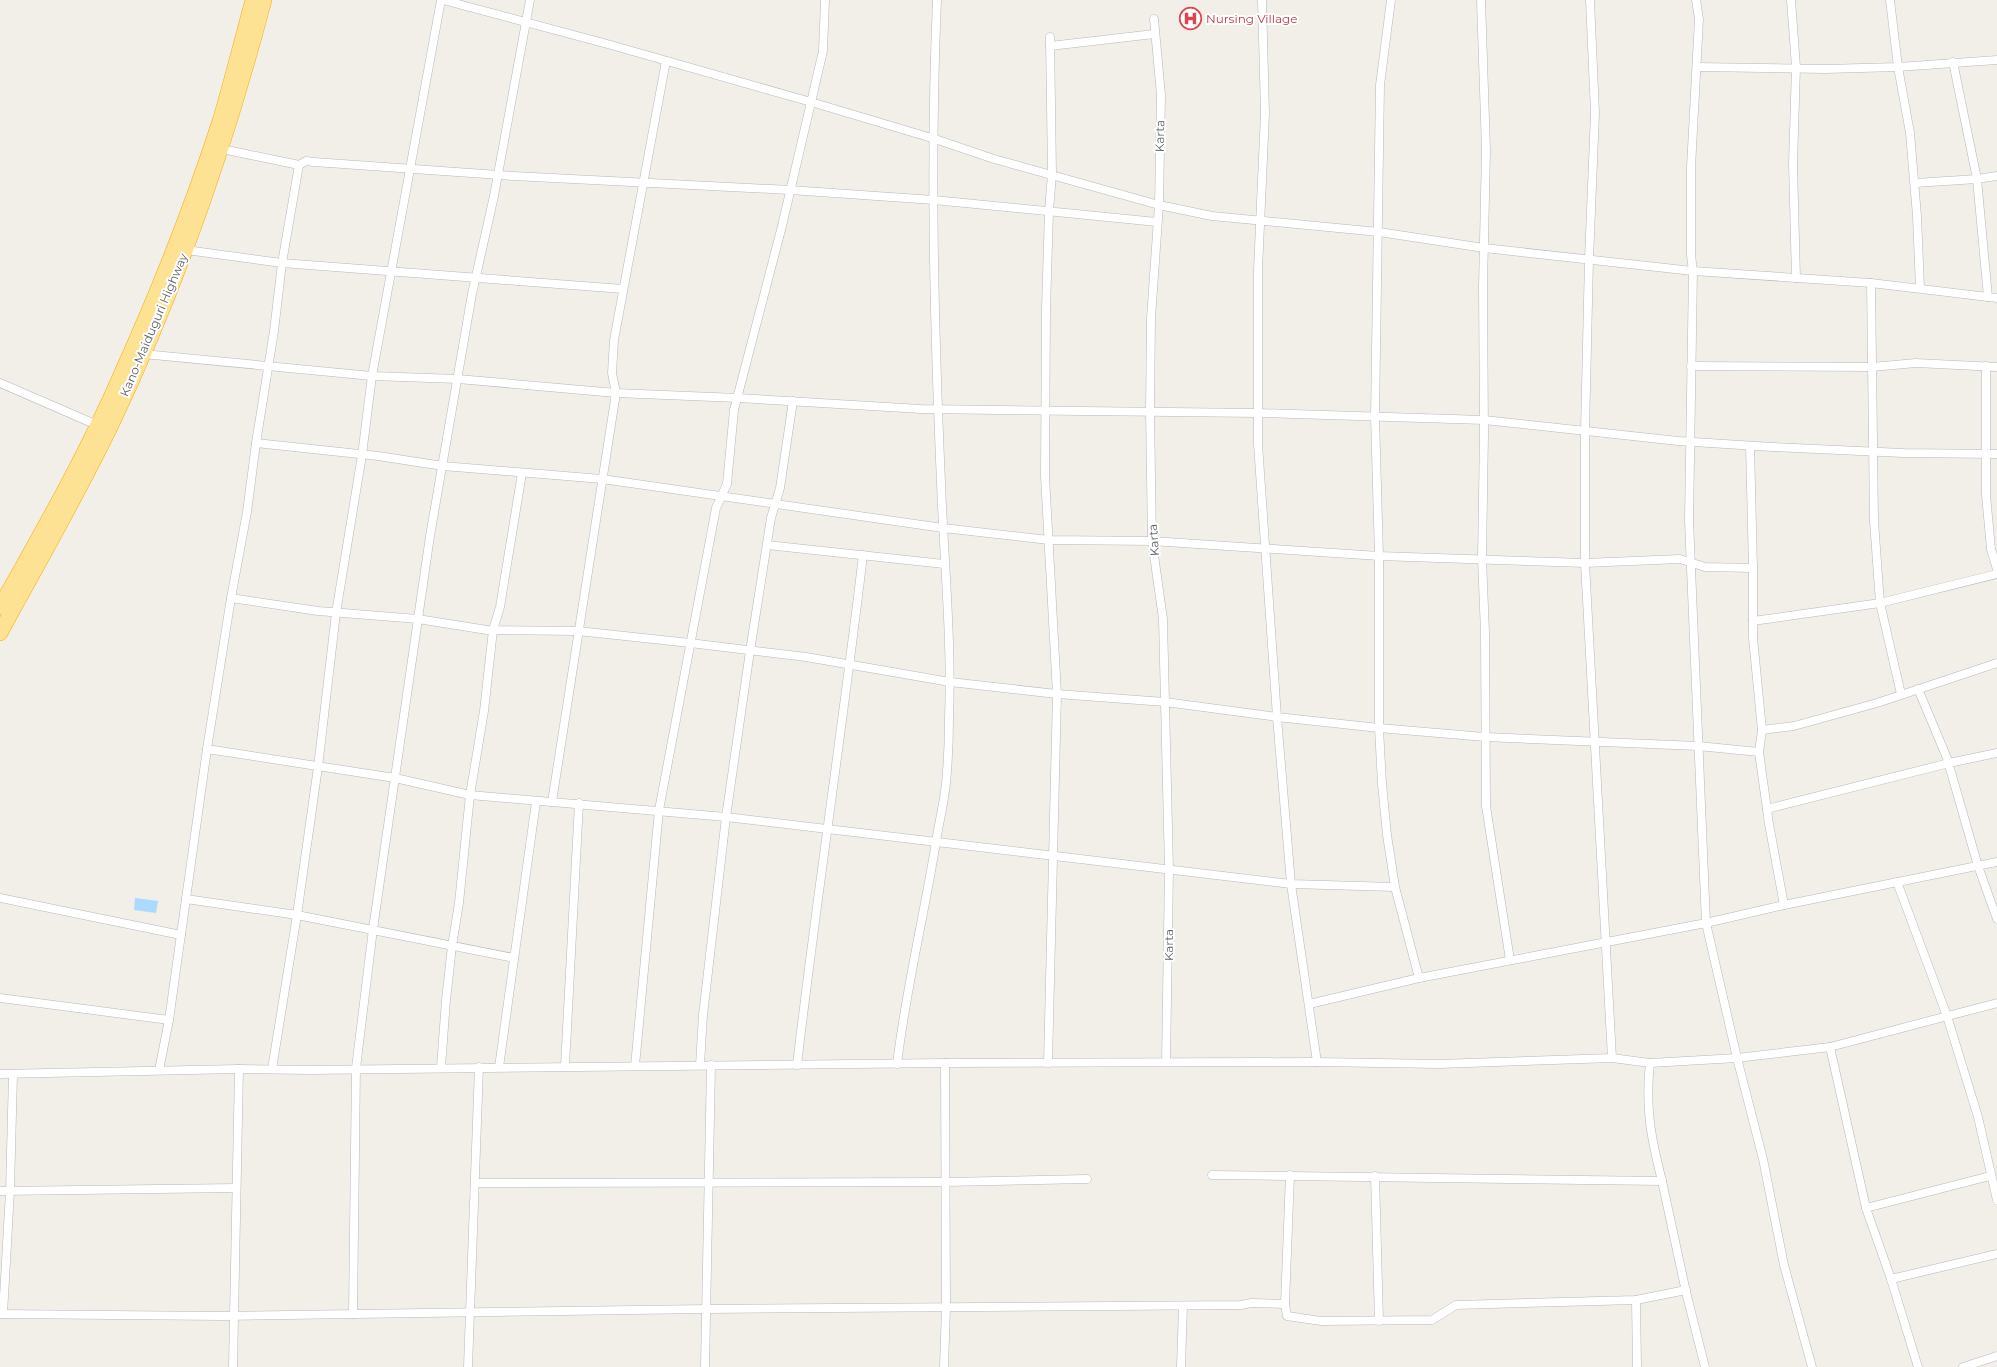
<svg xmlns="http://www.w3.org/2000/svg" width="1997" height="1367" viewBox="0 0 1997 1367" font-family="Montserrat,sans-serif">
<rect width="100%" height="100%" fill="#f1efe8"/>
<!-- water -->
<path fill="#aadaff" d="M135 898 158 901 156 913 134 910Z"/>
<g fill="none" stroke-linecap="round" stroke-linejoin="round">
<defs>
<g id="street">
<path d="M443 0 611 45 811 102 935 139 994 159 1159 205 1212 216 1379 232 1484 248 1693 271 1871 283 1997 298"/>
<path d="M1262 0 1265 113 1258 270V444L1277 717 1291 884 1317 1062"/>
<path d="M1391 0 1380 85 1375 417 1379 556V728L1382 784 1387 835 1395 887 1419 978"/>
<path d="M1481 0 1486 150 1483 287 1484 434 1482 558 1485 633 1486 806 1510 960"/>
<path d="M1590 0 1595 113 1589 259 1585 431V563L1612 1058"/>
<path d="M1696 0 1699 19 1691 167V255L1693 271 1689 521 1706 923 1737 1058 1763 1159 1784 1265 1812 1367"/>
<path d="M1791 0 1796 67 1793 164 1796 278"/>
<path d="M1890 0 1898 67 1910 133 1917 216 1920 288"/>
<path d="M1154 19 1161 95 1159 205 1151 318 1150 411 1152 541 1163 619 1169 869 1166 1062"/>
<path d="M1050 46 1154 34"/>
<path d="M1953 62 1977 179 1988 297"/>
<path d="M1697 67 1825 69 1898 67 1997 60"/>
<path d="M222 149 299 165 306 161 314 162 513 176 790 190 934 200 1157 222"/>
<path d="M1915 183 1977 179 1997 176"/>
<path d="M186 250 282 263 623 289"/>
<path d="M1871 283 1874 521 1880 603 1901 694"/>
<path d="M143 354 372 376 458 379 616 393 738 398 921 409 1258 413 1484 420 1678 441 1772 447 1903 453 1997 454"/>
<path d="M1691 366 1872 367 1916 363 1997 367"/>
<path d="M1986 366V495L1991 549 1997 569"/>
<path d="M0 383 97 425"/>
<path d="M256 443 378 456 443 466 602 479 943 528 1049 540 1152 541 1379 556 1585 563 1680 559 1705 567 1753 568"/>
<path d="M1750 446 1753 568V638L1762 730 1759 752 1769 824 1784 905"/>
<path d="M767 545 944 564"/>
<path d="M231 598 318 611 418 619 487 630 578 631 690 643 806 657 950 682 1057 694 1165 702 1277 717 1379 728 1485 737 1698 746 1759 752"/>
<path d="M1753 621 1880 603 1997 574"/>
<path d="M1918 689 1947 758 1978 866 1997 919"/>
<path d="M1762 730 1794 726 1877 703 1997 663"/>
<path d="M207 749 395 778 470 795 726 817 1291 884 1395 887"/>
<path d="M552 802 616 393 612 373 614 340 666 61"/>
<path d="M1767 809 1949 763 1997 753"/>
<path d="M1897 882 1947 1016 1978 1117 1997 1200"/>
<path d="M0 898 181 935"/>
<path d="M186 899 297 915 514 958"/>
<path d="M0 998 169 1020"/>
<path d="M1309 1004 1419 978 1706 923 1784 905 1997 862"/>
<path d="M1830 1047 1866 1208 1891 1279 1918 1367"/>
<path d="M1048 1063 1057 694 1045 476 1046 309 1049 211 1052 174 1050 37"/>
<path d="M897 1064C906 989 924 916 936 842 939 822 944 803 946 783 948 762 949 740 949 719 952 640 944 562 941 483 934 322 930 161 937 0"/>
<path d="M700 1065 703 1015 726 817 750 651 771 518 780 488 793 401"/>
<path d="M797 1065C817 894 843 725 863 555"/>
<path d="M565 1066 579 803"/>
<path d="M635 1066 659 810 716 508 727 484 734 410 782 226 823 51 825 0"/>
<path d="M441 1067 446 1000 452 946 459 903 470 795 484 711 493 630 500 607 522 473"/>
<path d="M499 1067 536 802"/>
<path d="M272 1069 297 915 318 767 336 613 362 455 372 376 441 0"/>
<path d="M159 1070 169 1020 207 749 231 598 247 512 256 443 274 331 282 263 299 165"/>
<path d="M0 1074 239 1069 310 1070 945 1063 1317 1062 1439 1064 1612 1058 1650 1063 1737 1058 1830 1047 1997 1003"/>
<path d="M1212 1175 1662 1181C1651 1138 1645 1107 1650 1063"/>
<path d="M1290 1175 1285 1304 1287 1316 1321 1321 1432 1320 1456 1305 1636 1300 1686 1290"/>
<path d="M1375 1176 1379 1321"/>
<path d="M1662 1181 1686 1292 1705 1367"/>
<path d="M475 1183 946 1182 1087 1179"/>
<path d="M0 1191 236 1188"/>
<path d="M1866 1208 1990 1176"/>
<path d="M1891 1279 1997 1254"/>
<path d="M1636 1300 1637 1367"/>
<path d="M0 1314 222 1316 707 1309 1241 1305 1251 1303 1285 1304"/>
<path d="M3 1314 10 1191 13 1074"/>
<path d="M353 1314 356 1068 373 929 430 536 472 294 494 196 530 0"/>
<path d="M233 1367 239 1069"/>
<path d="M468 1367 479 1067"/>
<path d="M705 1367 711 1065"/>
<path d="M944 1367 946 1307 945 1063"/>
<path d="M1181 1367 1183 1306"/>
<path d="M1963 1367 1997 1356"/>
</g>
<g id="highway">
<path d="M0 607C44 529 89 450 124 368 160 288 193 204 220 121 232 81 242 40 253 0"/>
<path d="M0 633C38 563 78 494 112 423 177 287 226 145 264 0"/>
</g>
</defs>
<!-- street casing -->
<use href="#street" stroke="#b5b8bc" stroke-width="9"/>
<!-- highway casing -->
<use href="#highway" stroke="#f9ab00" stroke-width="16"/>
<!-- street -->
<use href="#street" stroke="#fff" stroke-width="8"/>
<!-- highway -->
<use href="#highway" stroke="#fde293" stroke-width="15"/>
</g>
<!-- icons -->
<defs>
<symbol id="hospital-ring" viewBox="-11 -11 22 22"><circle r="9.5" fill="#fff" stroke="#e0444e" stroke-width="1.5"/><path d="M-5-5h3v3.5h4V-5h3V5h-3V1.5h-4V5h-3Z" fill="#e0444e"/></symbol>
</defs>
<g fill-rule="evenodd">
<use href="#hospital-ring" x="1178" y="6" width="25" height="25"/>
</g>
<g text-anchor="middle" stroke-width="4" stroke-linejoin="round" paint-order="stroke">
<!-- health labels -->
<g font-size="12" fill="#be3a42" stroke="#fff" text-anchor="start">
<text x="1206" y="23">Nursing Village</text>
</g>
<!-- street labels -->
<g font-size="12" fill="#5f6368" stroke="#fff">
<text transform="translate(1160 136) rotate(-89)" y="4">Karta</text>
<text transform="translate(154 325) rotate(-67)" y="4">Kano-Maiduguri Highway</text>
<text transform="translate(1154 540) rotate(-94)" y="4">Karta</text>
<text transform="translate(1169 945) rotate(-90)" y="4">Karta</text>
</g>
</g>
</svg>
